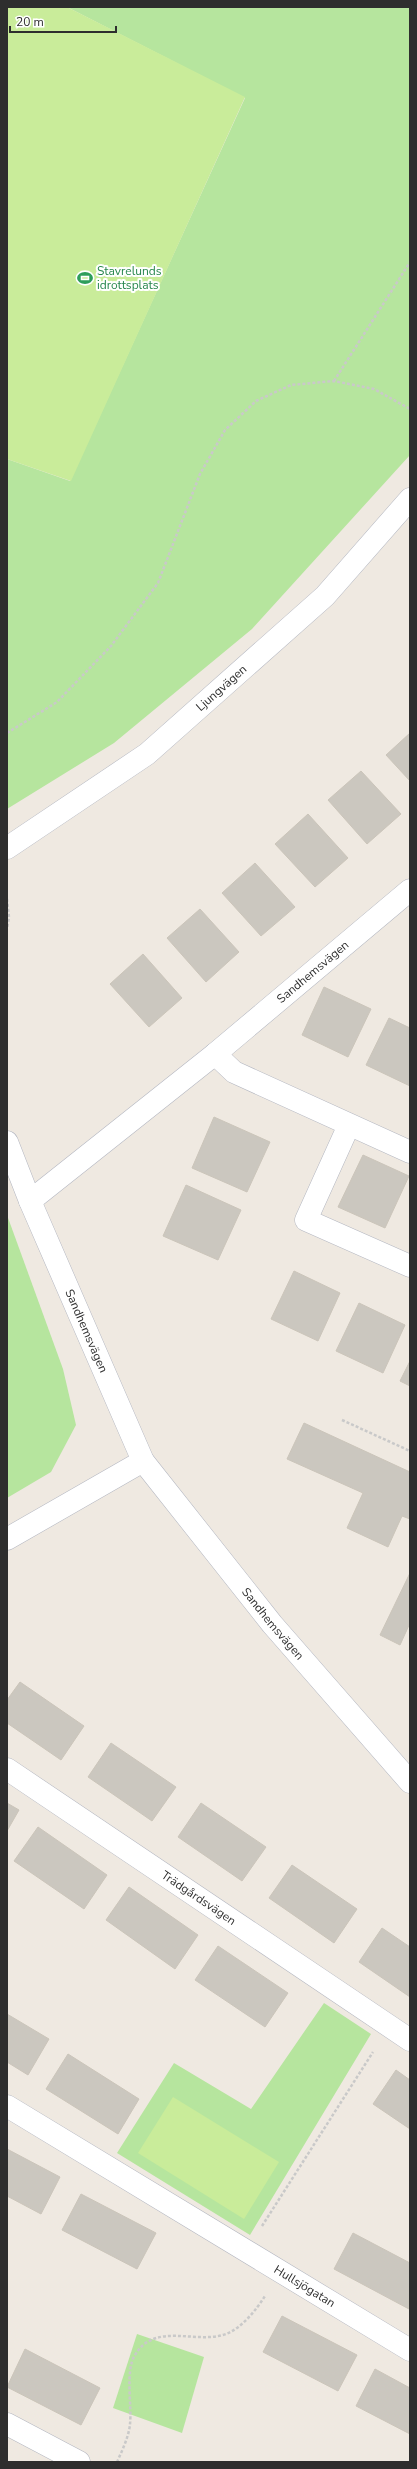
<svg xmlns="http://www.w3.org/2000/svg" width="417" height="2469" viewBox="0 0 417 2469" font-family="'Nunito Sans',sans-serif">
<rect width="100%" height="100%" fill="#efe9e1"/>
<!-- green -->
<g fill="#b6e59e">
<path d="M67 7H410V455L252 629 114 743 7 809V459L70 481 245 98Z"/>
<path d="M7 1215 63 1369 76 1425 51 1472 7 1498Z"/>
<path d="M324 2003 371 2034 250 2235 117 2153 174 2063 251 2109Z"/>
<path d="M137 2334 204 2357 182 2433 113 2408Z"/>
</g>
<!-- pitch -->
<g fill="#c9ec9a">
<path d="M7 7H67L245 97 71 481 7 459Z"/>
<path d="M173 2097 279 2162 244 2219 138 2153Z"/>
</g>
<!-- building -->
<g fill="#cbc7bf" stroke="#cbc5ba">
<path d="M410 733V781L386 755Z"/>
<path d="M361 771 401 814 367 844 328 800Z"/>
<path d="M308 814 348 858 315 887 275 844Z"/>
<path d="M255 863 295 907 261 936 222 893Z"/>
<path d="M200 909 239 952 206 982 167 938Z"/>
<path d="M143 954 182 998 149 1027 110 984Z"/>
<path d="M324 987 371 1009 348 1057 302 1035Z"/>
<path d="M389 1018 410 1028V1086L366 1065Z"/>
<path d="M214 1117 270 1142 247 1192 192 1168Z"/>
<path d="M363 1155 409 1176 385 1228 338 1207Z"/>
<path d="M186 1185 241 1210 218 1260 163 1236Z"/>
<path d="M294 1271 340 1293 318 1341 271 1319Z"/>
<path d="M359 1303 405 1325 383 1373 336 1351Z"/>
<path d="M410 1361V1386L400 1381Z"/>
<path d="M304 1423 410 1472V1519L402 1516 388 1547 347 1528 363 1493 287 1459Z"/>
<path d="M410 1573V1623L400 1645 380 1635Z"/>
<path d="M20 1682 84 1726 61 1760 7 1723V1700Z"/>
<path d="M111 1743 176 1787 152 1821 88 1777Z"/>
<path d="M7 1803 19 1810 7 1831Z"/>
<path d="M201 1803 266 1847 242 1881 178 1837Z"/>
<path d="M38 1827 107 1875 84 1909 14 1861Z"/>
<path d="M292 1865 357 1909 334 1943 269 1898Z"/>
<path d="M129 1887 198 1935 175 1969 106 1920Z"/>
<path d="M382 1928 410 1947V1997L359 1962Z"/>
<path d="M218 1946 288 1993 265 2027 195 1980Z"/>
<path d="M7 2014 49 2039 28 2075 7 2062Z"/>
<path d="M68 2054 139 2099 118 2134 46 2089Z"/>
<path d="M396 2070 410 2080V2129L373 2104Z"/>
<path d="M7 2149 60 2177 41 2214 7 2196Z"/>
<path d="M81 2194 156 2233 137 2269 62 2230Z"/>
<path d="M353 2233 410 2263 409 2309 334 2269Z"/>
<path d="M282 2316 357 2355 338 2391 263 2352Z"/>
<path d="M25 2349 100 2388 81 2425 7 2387Z"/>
<path d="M375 2369 410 2388V2434L356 2406Z"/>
</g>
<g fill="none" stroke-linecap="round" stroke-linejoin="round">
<defs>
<g id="minor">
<path id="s1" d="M7 848 147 754 325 596 410 499"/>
<path d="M215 1054 234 1072 410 1152"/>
<path d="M349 1125 306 1220 410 1266"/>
<path id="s2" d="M7 1142 30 1201 143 1461 272 1624 410 1782"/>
<path id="s3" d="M30 1201 215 1054 410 890"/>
<path d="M7 1539 143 1461"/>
<path id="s4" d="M7 1769 410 2040"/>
<path id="s5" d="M7 2106 410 2350"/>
<path d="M7 2424 79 2462"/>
</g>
</defs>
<!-- minor casing -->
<use href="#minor" stroke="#b4b7c1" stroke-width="23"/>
<!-- path -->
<g stroke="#c9c9c9" stroke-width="2.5" stroke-dasharray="3 2" stroke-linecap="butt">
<path d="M334 381 410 262"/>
<path d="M7 733 57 702 111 646 158 583 200 474 225 430 256 401 291 385 334 381 374 389 410 409"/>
<path d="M7 899 9 917 7 929"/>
<path d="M342 1420 410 1451"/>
<path d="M262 2226 373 2052"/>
<path d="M117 2462C122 2451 129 2436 130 2424 132 2406 125 2370 135 2355 155 2321 196 2345 226 2334 242 2328 256 2310 265 2296"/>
</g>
<!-- minor -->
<use href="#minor" stroke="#fff" stroke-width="22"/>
</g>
<!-- icons -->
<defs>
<symbol id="stadium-bare" viewBox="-9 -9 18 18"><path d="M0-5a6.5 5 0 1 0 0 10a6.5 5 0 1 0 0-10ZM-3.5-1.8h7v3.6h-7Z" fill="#2e9e5b" stroke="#fff" stroke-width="2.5" paint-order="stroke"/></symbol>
</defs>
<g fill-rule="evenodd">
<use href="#stadium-bare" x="74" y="267" width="22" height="22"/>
</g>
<g text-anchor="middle" stroke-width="4" stroke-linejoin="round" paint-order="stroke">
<!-- leisure labels -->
<g font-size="12" fill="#27864d" stroke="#fff" text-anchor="start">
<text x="97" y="275">Stavrelunds<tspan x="97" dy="14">idrottsplats</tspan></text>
</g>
<!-- street labels -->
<g font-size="12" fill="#2e2e2e" stroke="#fff">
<text dy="4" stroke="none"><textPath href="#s1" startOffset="268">Ljungvägen</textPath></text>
<text dy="4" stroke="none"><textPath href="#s3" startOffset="364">Sandhemsvägen</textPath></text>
<text dy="4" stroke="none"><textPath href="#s2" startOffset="205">Sandhemsvägen</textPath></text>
<text dy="4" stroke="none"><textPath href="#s2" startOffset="555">Sandhemsvägen</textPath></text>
<text dy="4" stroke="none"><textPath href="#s4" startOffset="231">Trädgårdsvägen</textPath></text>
<text dy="4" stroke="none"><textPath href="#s5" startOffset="348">Hullsjögatan</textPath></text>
</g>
</g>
<!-- border -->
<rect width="417" height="2469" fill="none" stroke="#2e2e2e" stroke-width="16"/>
<!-- scale -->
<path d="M10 26v6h106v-6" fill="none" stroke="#2e2e2e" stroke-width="2"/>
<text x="16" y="26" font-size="12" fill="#2e2e2e" stroke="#ffffff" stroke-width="3" paint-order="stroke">20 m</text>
</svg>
